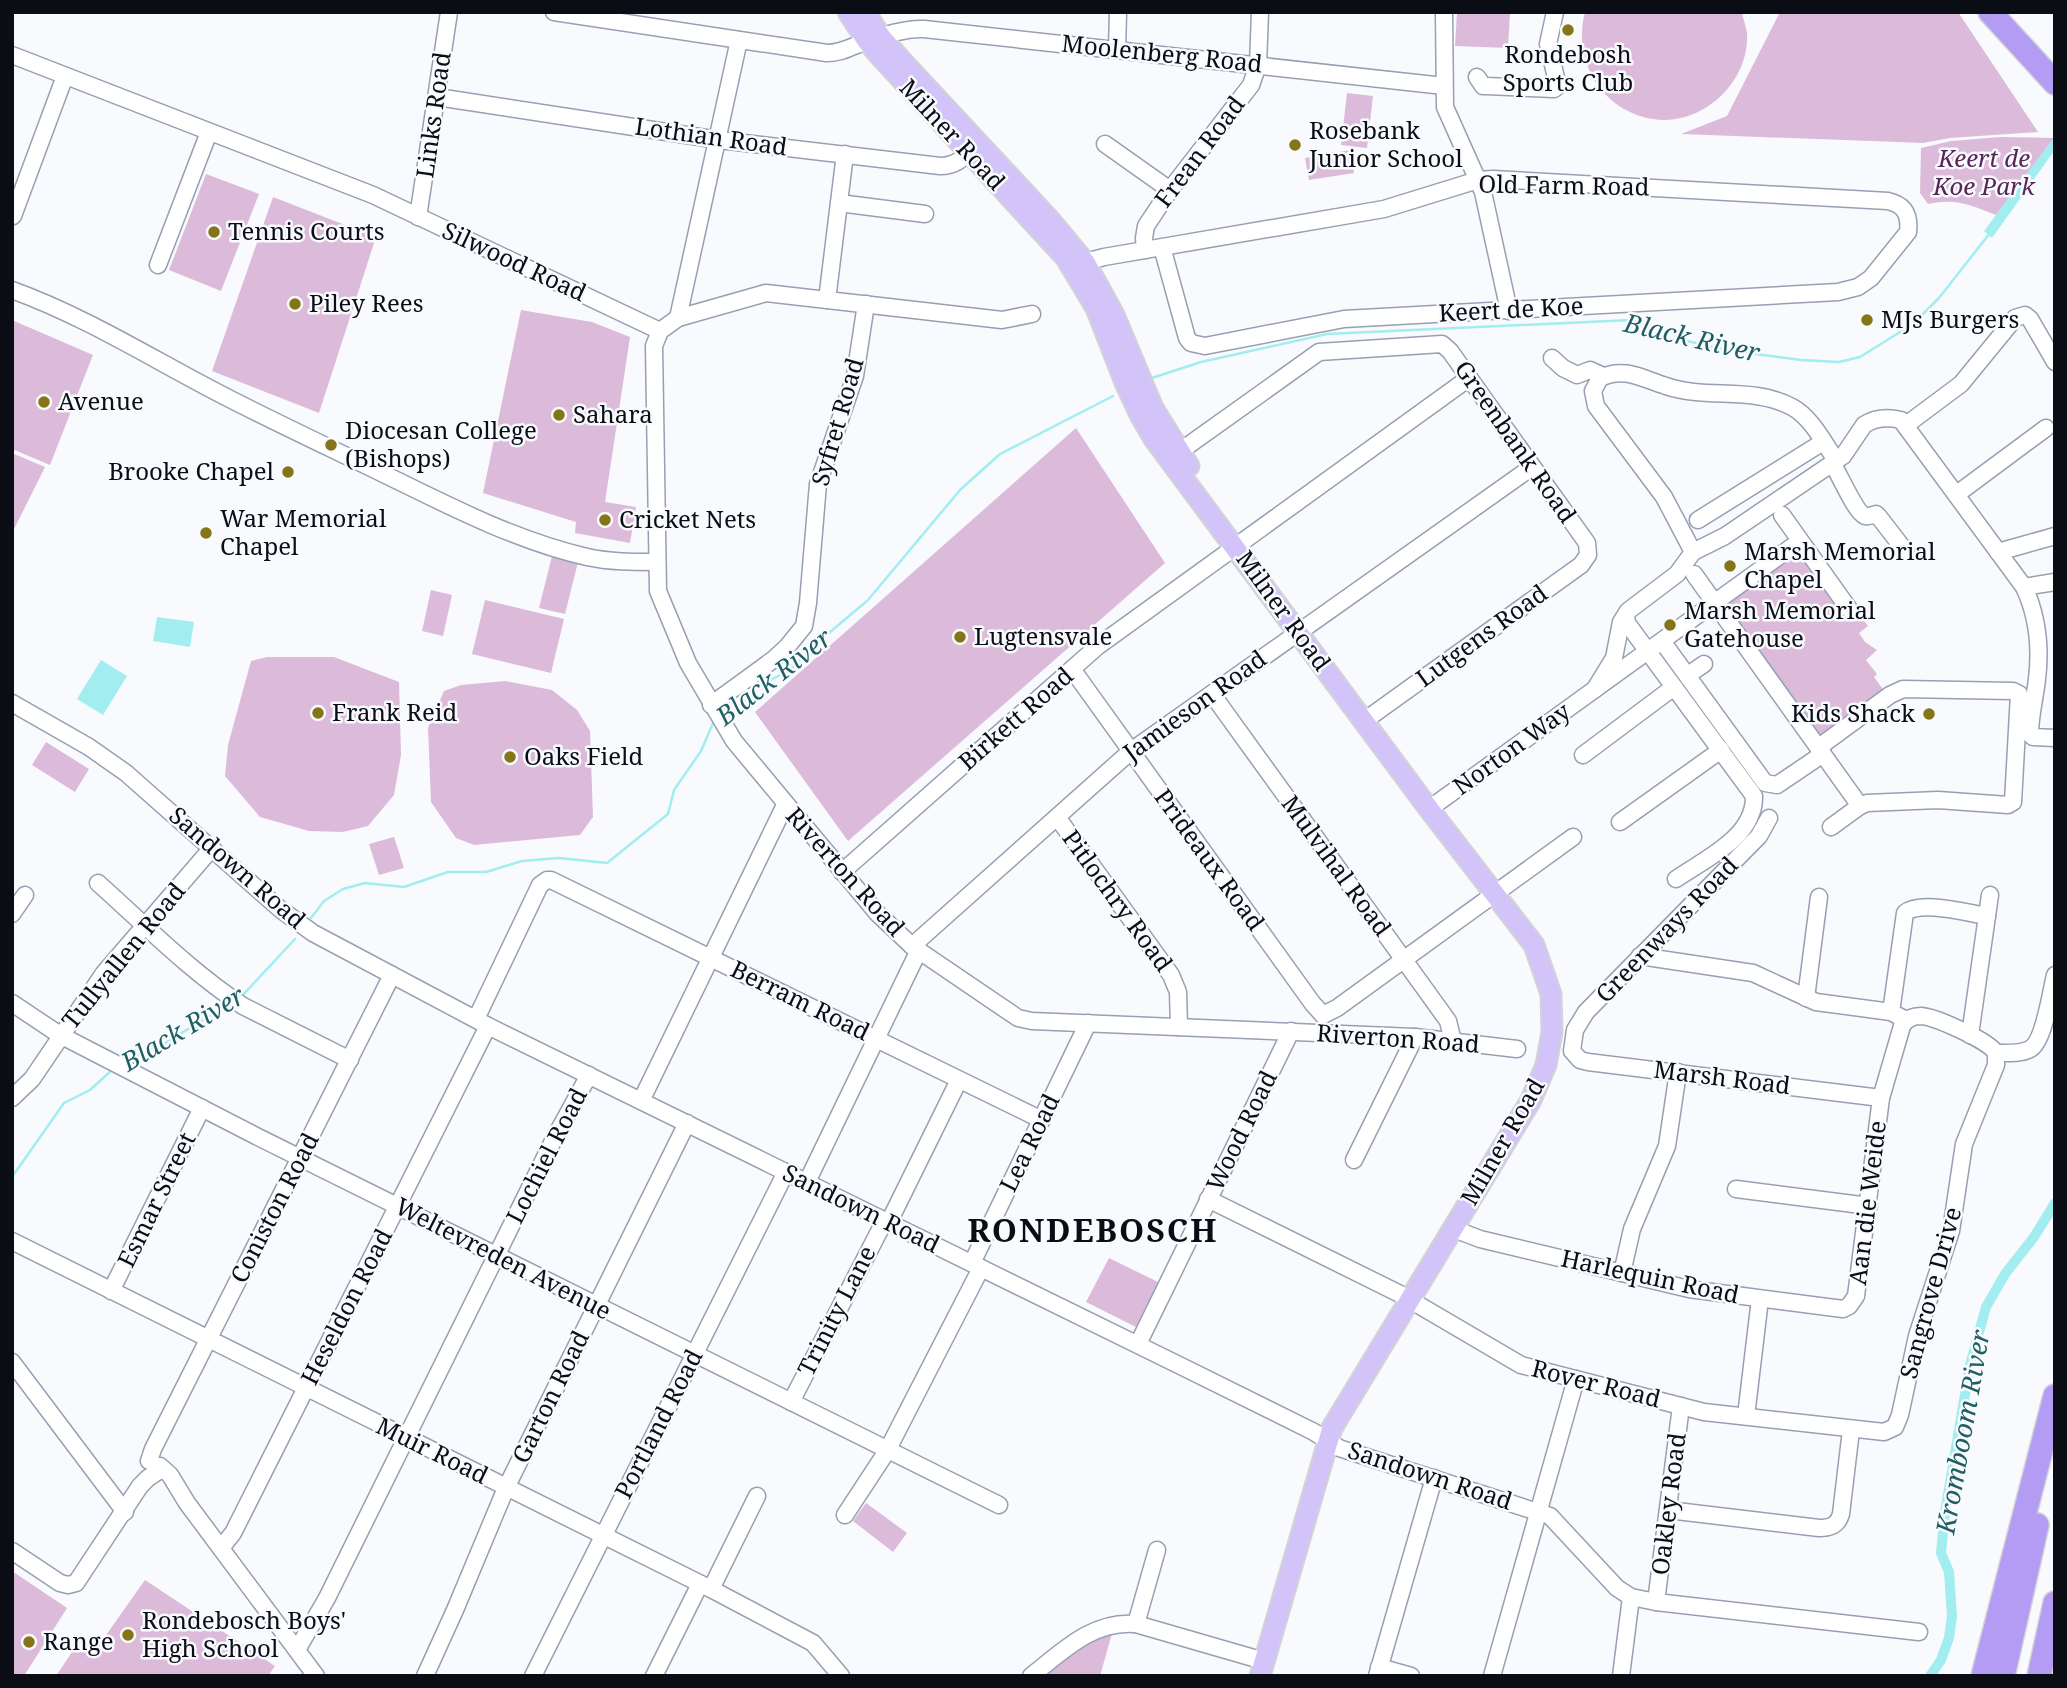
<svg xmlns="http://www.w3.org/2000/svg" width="2067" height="1688" viewBox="0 0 2067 1688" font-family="'Noto Serif',serif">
<rect width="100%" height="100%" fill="#f8fafe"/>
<!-- green -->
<g fill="#dcbbda">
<path d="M1457 12H1510L1508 48 1455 46Z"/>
<path d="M1585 12H1742C1743 19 1746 26 1747 33 1750 82 1702 127 1653 119 1602 111 1572 61 1585 12Z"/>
<path d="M1780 12H1958L2038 132 1950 138 1923 143 1681 134 1727 116Z"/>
<path d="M1347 93 1373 96 1367 148 1341 145Z"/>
<path d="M2001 137 2054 138 1996 215C1970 205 1956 198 1928 204L1920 193 1921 148 1951 141Z"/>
<path d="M1350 150 1354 173 1309 180 1305 158Z"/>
<path d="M206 174 259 194 221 291 169 270Z"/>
<path d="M273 197 376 237 319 413 212 371Z"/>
<path d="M521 310 592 322 630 337 605 502 636 507 630 543 575 533 576 522 483 493Z"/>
<path d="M12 320 93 355 50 465 12 449Z"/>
<path d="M1076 428 1165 563 848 841 755 712Z"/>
<path d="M12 453 45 467 12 533Z"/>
<path d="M1797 549 1853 607 1868 626 1859 633 1865 642 1877 650 1866 660 1877 674 1874 677 1885 692 1821 739 1723 602Z"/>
<path d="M552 556 578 562 565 614 539 608Z"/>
<path d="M431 590 452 595 443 636 422 631Z"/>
<path d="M485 600 564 619 551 673 472 654Z"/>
<path d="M267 657H334L399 682 401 755 394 795 368 826 343 832 309 831 260 817 225 776 228 745 251 661Z"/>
<path d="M505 681 552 690 577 710 590 731 593 817 580 835 474 845 456 838 431 802 428 728 444 691 461 685Z"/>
<path d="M46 742 89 769 75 792 32 765Z"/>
<path d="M394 837 404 868 379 875 369 844Z"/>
<path d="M1109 1258 1158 1282 1136 1327 1086 1302Z"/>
<path d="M866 1503 907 1533 893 1552 853 1521Z"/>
<path d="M12 1571 67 1608 24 1676H12Z"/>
<path d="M145 1580 275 1666 268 1676H56L72 1652 106 1635Z"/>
<path d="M1113 1630 1100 1676H1040L1081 1644Z"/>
</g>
<!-- water -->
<g fill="#a2edf0">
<path d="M2055 136V149L2052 154 1992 238 1984 231Z"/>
<path d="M157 617 194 622 190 647 153 641Z"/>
<path d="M101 660 127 676 103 715 77 699Z"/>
</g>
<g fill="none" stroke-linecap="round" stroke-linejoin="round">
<!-- stream -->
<g stroke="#a2edf0" stroke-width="2.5">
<path d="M1152 378 1201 362 1327 334 1631 320 1666 329 1687 341 1726 350 1801 360 1839 362 1860 357 1913 324 1939 298 1990 233"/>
<path d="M726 716 734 713 759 686 790 670 810 649 868 600 960 490 1000 454 1113 396"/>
<path d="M311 918 324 901 343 889 365 883 404 887 448 872H486L522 861 559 858 607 863 668 814 674 790 701 751 714 721"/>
<path d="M241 997 295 939"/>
<path d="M125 1061 162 1045 229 1004"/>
<path d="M12 1177 64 1103 90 1090 113 1069"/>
</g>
<!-- canal -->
<path stroke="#a2edf0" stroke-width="10" d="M1930 1676 1941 1660 1949 1638 1952 1616 1949 1572 1941 1553 1945 1512 1970 1365 1986 1307 2005 1274 2034 1237 2055 1203"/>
<defs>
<g id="minor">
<path d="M554 12 827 53C841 53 851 47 864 42 882 36 905 28 924 29L1444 86"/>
<path d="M1444 12 1445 107 1483 192 1509 311"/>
<path d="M1117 49 1118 12"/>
<path d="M12 55 373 195 660 331"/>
<path d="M1477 77 1483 86H1487L1554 89 1558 86 1548 44 1555 12"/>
<path d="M437 97 719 140 940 166C957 166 964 157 975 146"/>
<path d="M1105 144 1170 190"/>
<path d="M839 203 925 214"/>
<path d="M13 216 65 76"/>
<path d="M418 217 449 12"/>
<path d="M1145 250 1144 238 1146 226 1170 190 1251 85 1258 65 1260 12"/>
<path d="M1085 262 1104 257 1384 209 1478 180 1493 179 1888 201C1905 205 1910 215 1908 232L1871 278 1858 287 1838 292 1344 319 1205 346 1191 343 1187 338 1162 247"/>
<path d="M158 265 209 132"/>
<path d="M12 290C89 318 157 362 230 399 285 427 341 453 396 480 457 510 521 542 587 557 610 562 633 562 656 562"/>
<path d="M827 300 845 154"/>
<path d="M1032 314 1002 320 766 293 678 318 660 331 654 346 658 591 688 663 734 741 877 913 912 946 1018 1018 1032 1021 1415 1037 1517 1049"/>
<path d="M678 318 739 40"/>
<path d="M1552 358 1563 368 1577 375 1590 370 1603 376"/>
<path d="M1906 425 1961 384 2015 318 2025 315 2030 319 2055 362"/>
<path d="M1179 452 1319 352 1442 344 1450 351 1587 543 1588 555 1581 565 1364 721"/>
<path d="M1832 463C1839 473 1855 512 1865 516 1868 517 1873 515 1876 514L1879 517 1906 552"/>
<path d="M1957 494 2046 428"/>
<path d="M1782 515 1849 609"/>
<path d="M1698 520 1823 442"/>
<path d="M1693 552 1725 536 1843 456 1864 425C1876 417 1888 417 1901 420L2024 587C2038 617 2041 646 2037 679 2035 698 2030 715 2030 734L2033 737 2055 738"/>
<path d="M1998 552 2055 536"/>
<path d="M1694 574 1860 806 1831 827"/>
<path d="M2024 587 2055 582"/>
<path d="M1626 615 1627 623 1754 796C1755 837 1705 859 1676 879"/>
<path d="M1662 641 1765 783 1777 785 1823 754"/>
<path d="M1072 669 1313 1004 1323 1015"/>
<path d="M1688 675 1704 664"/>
<path d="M1595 689 1614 658 1621 622 1628 611 1677 574 1693 552 1664 497 1596 406 1593 391 1600 378C1624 366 1643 379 1666 386 1706 400 1754 386 1792 407 1811 417 1824 443 1836 460"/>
<path d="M1212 694 1448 1021 1453 1041"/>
<path d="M12 703 89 747 126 773 280 909 313 933 488 1026 1191 1371 1314 1432 1339 1448 1550 1516 1617 1588 1631 1597 1656 1602 1919 1632"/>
<path d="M711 705 774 659 787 647 804 626 808 603 818 484 855 376 866 304"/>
<path d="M1819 747 1890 695 1903 689 2013 691 2019 694 2013 802 2008 805 1938 800 1867 803 1860 806"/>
<path d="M1583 755 1674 687"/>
<path d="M1429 809 1800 541"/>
<path d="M1057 817 1171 975 1178 992 1179 1027"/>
<path d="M1769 818 1759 836 1586 1012 1575 1030 1572 1051 1580 1060 1588 1062 1881 1098"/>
<path d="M1620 822 1721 750"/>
<path d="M842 872 1098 646 1469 378"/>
<path d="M98 883C145 925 190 971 243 1006L350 1060"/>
<path d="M12 914 25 895"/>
<path d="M912 946 1131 751 1532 467"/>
<path d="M1640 956 1753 973 1816 1002 1891 1012 1906 1020"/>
<path d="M1806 998 1819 897"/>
<path d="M12 1003 60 1035 256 1136 999 1505"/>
<path d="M1891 1012 1905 913C1920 900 1967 913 1987 916"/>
<path d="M1323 1015 1337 1008 1573 837"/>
<path d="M476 1019 540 885 547 880H551L1042 1120"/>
<path d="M1970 1035 1990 895"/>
<path d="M1996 1053C2006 1053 2021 1054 2030 1049 2044 1042 2051 991 2055 975"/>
<path d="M12 1098 32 1079 104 973 212 848"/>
<path d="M641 1101 785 805"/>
<path d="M1354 1160 1415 1037"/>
<path d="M807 1182 919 950"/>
<path d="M1736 1189 1869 1206"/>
<path d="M1208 1199 1400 1294 1521 1365 1704 1412 1884 1432 1895 1427 1900 1415 1917 1336 1951 1231 1964 1144 1996 1065V1053C1989 1041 1936 1017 1921 1016 1912 1016 1906 1019 1902 1026L1881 1098 1856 1296 1849 1306 1843 1309 1689 1289 1480 1239 1454 1229"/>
<path d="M889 1222 959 1080"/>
<path d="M12 1241 711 1589 813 1643 841 1676"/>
<path d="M972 1263 1088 1023"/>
<path d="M1622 1273 1632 1229 1667 1146 1678 1072"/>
<path d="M111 1291 202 1108"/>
<path d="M1138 1344 1291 1031"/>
<path d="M12 1362 125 1512"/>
<path d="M791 1402 885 1220"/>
<path d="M1746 1416 1760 1299"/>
<path d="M149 1461 153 1449 392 975"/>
<path d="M160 1466 170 1475 187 1503 316 1676"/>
<path d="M1668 1510 1819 1528C1831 1528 1838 1525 1841 1514L1851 1430"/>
<path d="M845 1515 887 1451 981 1268"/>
<path d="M221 1548 233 1533 488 1026"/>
<path d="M12 1551 60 1583 68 1585 76 1583 140 1486 148 1478 157 1472"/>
<path d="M711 1589 757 1496"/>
<path d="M1656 1602 1681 1406"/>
<path d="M1136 1624 1157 1550"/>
<path d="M297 1650 327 1598 555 1137 589 1075"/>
<path d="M1379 1667 1411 1676"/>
<path d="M425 1676 455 1610 506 1488 687 1123"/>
<path d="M533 1676 786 1172"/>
<path d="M654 1676 700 1584"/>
<path d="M1031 1676C1063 1651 1093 1620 1136 1624L1264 1661"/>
<path d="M1377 1676 1434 1478"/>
<path d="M1492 1676 1576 1379"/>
<path d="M1621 1676 1631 1597"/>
</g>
<g id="major">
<path d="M848 12 867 41 879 55 1066 258 1096 308 1126 385 1140 415 1154 439 1429 809 1534 945 1551 994 1552 1032 1546 1065 1531 1100 1332 1428 1260 1676"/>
<path d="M865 12 881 37 901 60 1050 220 1085 262 1114 315 1153 408 1189 466"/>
</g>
<g id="highway">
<path d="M1990 12 2055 83"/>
<path d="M1983 1676 2055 1396"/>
<path d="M2003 1676 2037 1525"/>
<path d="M2039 1676 2055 1603"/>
</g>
</defs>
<!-- minor casing -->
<use href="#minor" stroke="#96a0b2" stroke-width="19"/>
<!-- major casing -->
<use href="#major" stroke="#d3d3d5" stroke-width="23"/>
<!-- highway casing -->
<use href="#highway" stroke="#d3d3d5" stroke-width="26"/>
<!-- minor -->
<use href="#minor" stroke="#fff" stroke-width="16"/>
<!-- major -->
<use href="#major" stroke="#d2c4f9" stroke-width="19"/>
<!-- highway -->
<use href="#highway" stroke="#b49cf5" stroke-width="23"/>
</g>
<!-- markers -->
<g fill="#837518" stroke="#f8fafe" stroke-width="2.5">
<circle cx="1568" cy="30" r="7"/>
<circle cx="1295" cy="145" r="7"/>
<circle cx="214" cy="232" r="7"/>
<circle cx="295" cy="304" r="7"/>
<circle cx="1867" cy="320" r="7"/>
<circle cx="44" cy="402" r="7"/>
<circle cx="559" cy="415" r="7"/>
<circle cx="331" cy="445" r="7"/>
<circle cx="288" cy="472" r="7"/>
<circle cx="605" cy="520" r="7"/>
<circle cx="206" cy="533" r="7"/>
<circle cx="1730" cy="566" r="7"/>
<circle cx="1670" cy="625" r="7"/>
<circle cx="960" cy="637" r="7"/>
<circle cx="318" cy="713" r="7"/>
<circle cx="1929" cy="714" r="7"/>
<circle cx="510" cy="757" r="7"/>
<circle cx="128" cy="1635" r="7"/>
<circle cx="29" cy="1642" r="7"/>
</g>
<g text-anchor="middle" stroke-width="5" stroke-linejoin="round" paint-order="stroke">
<!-- street labels -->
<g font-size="24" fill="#0a0d14" stroke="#f8fafe">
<text transform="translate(1162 54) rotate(6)" y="8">Moolenberg Road</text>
<text transform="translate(434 115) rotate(-82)" y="8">Links Road</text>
<text transform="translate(952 135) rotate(47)" y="8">Milner Road</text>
<text transform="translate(711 137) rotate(8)" y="8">Lothian Road</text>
<text transform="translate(1200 152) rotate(-53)" y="8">Frean Road</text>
<text transform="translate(1564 186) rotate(1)" y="8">Old Farm Road</text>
<text transform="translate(514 262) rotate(25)" y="8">Silwood Road</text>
<text transform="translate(1511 310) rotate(-3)" y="8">Keert de Koe</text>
<text transform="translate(838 422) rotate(-74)" y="8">Syfret Road</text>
<text transform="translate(1515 442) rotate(55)" y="8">Greenbank Road</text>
<text transform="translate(1283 611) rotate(54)" y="8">Milner Road</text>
<text transform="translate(1482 636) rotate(-36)" y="8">Lutgens Road</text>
<text transform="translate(1195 706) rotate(-36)" y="8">Jamieson Road</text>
<text transform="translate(1016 719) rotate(-41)" y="8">Birkett Road</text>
<text transform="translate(1512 749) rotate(-36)" y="8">Norton Way</text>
<text transform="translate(1209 860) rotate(54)" y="8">Prideaux Road</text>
<text transform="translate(1336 866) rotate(54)" y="8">Mulvihal Road</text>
<text transform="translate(237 868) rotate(41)" y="8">Sandown Road</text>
<text transform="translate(845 872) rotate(48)" y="8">Riverton Road</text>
<text transform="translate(1117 901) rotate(54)" y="8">Pitlochry Road</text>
<text transform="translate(1667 930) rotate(-46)" y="8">Greenways Road</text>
<text transform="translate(124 956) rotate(-51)" y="8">Tullyallen Road</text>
<text transform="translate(800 1001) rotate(26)" y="8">Berram Road</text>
<text transform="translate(1398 1039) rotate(4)" y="8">Riverton Road</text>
<text transform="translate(1722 1078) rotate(7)" y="8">Marsh Road</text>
<text transform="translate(1242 1131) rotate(-64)" y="8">Wood Road</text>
<text transform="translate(1503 1142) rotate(-60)" y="8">Milner Road</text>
<text transform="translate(1030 1143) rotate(-64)" y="8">Lea Road</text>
<text transform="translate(547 1156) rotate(-63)" y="8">Lochiel Road</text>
<text transform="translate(157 1200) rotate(-64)" y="8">Esmar Street</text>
<text transform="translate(1868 1203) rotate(-83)" y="8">Aan die Weide</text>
<text transform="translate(275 1208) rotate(-63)" y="8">Coniston Road</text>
<text transform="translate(861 1209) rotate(26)" y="8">Sandown Road</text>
<text transform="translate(503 1259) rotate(27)" y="8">Weltevreden Avenue</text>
<text transform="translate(1650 1277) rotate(12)" y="8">Harlequin Road</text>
<text transform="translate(1931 1293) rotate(-75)" y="8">Sangrove Drive</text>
<text transform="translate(347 1307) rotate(-63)" y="8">Heseldon Road</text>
<text transform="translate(837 1311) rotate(-63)" y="8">Trinity Lane</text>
<text transform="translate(1596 1384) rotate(14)" y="8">Rover Road</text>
<text transform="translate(551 1397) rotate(-64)" y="8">Garton Road</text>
<text transform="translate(659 1424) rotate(-63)" y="8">Portland Road</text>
<text transform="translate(432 1451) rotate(26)" y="8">Muir Road</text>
<text transform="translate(1430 1476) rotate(18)" y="8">Sandown Road</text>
<text transform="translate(1669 1504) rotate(-83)" y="8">Oakley Road</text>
</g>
<!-- poi labels -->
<g font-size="24" fill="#0a0d14" stroke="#f8fafe" text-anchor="start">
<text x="1568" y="63" text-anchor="middle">Rondebosh<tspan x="1568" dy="28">Sports Club</tspan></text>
<text x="1309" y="139">Rosebank<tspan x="1309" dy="28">Junior School</tspan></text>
<text x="228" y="240">Tennis Courts</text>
<text x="309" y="312">Piley Rees</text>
<text x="1881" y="328">MJs Burgers</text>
<text x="58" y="410">Avenue</text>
<text x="573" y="423">Sahara</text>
<text x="345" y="439">Diocesan College<tspan x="345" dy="28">(Bishops)</tspan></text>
<text x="274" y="480" text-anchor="end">Brooke Chapel</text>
<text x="220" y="527">War Memorial<tspan x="220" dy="28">Chapel</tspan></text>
<text x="619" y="528">Cricket Nets</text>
<text x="1744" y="560">Marsh Memorial<tspan x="1744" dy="28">Chapel</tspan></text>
<text x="1684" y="619">Marsh Memorial<tspan x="1684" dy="28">Gatehouse</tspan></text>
<text x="974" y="645">Lugtensvale</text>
<text x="332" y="721">Frank Reid</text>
<text x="1915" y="722" text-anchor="end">Kids Shack</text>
<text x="524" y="765">Oaks Field</text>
<text x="142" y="1629">Rondebosch Boys'<tspan x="142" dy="28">High School</tspan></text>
<text x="43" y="1650">Range</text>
</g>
<!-- park labels -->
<g font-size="24" font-style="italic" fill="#582557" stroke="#f8fafe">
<text x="1984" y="167">Keert de<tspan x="1984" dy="28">Koe Park</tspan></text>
</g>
<!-- water labels -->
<g font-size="26" font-style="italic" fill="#205f61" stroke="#f8fafe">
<text transform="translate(1692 338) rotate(13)" y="9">Black River</text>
<text transform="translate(774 677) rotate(-38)" y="9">Black River</text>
<text transform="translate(183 1029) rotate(-31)" y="9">Black River</text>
<text transform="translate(1963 1432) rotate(-80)" y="9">Kromboom River</text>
</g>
<!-- district labels -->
<g font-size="32" font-weight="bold" letter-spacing="2" fill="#0a0d14" stroke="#f8fafe">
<text x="1093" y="1242">RONDEBOSCH</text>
</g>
</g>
<!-- border -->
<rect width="2067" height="1688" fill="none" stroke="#0a0d14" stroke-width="28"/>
</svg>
